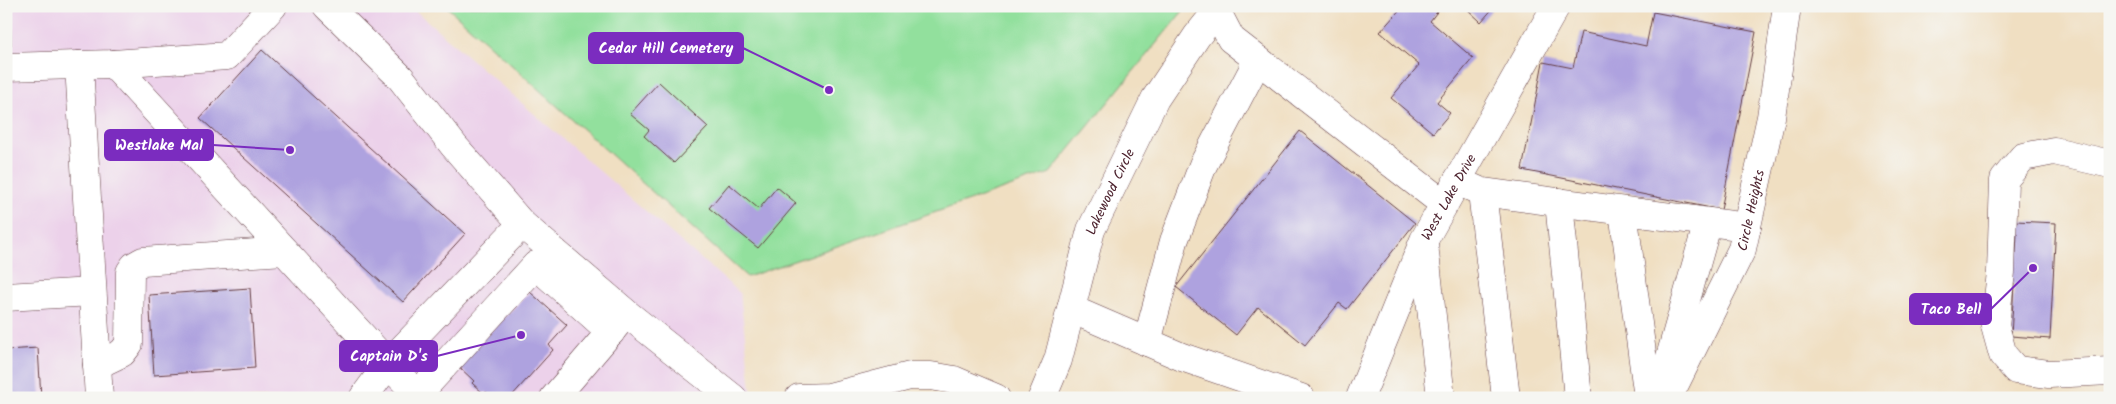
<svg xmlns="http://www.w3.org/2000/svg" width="2116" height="404" viewBox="0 0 2116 404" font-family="Kalam,sans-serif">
<rect width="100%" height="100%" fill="#f6f6f2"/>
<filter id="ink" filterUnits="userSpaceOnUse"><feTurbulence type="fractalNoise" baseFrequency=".02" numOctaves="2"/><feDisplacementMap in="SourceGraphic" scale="10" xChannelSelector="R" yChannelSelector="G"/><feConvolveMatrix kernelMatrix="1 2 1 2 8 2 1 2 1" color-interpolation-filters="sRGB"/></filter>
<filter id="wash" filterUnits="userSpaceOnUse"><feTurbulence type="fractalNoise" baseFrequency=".0096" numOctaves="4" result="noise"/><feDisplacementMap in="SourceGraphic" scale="20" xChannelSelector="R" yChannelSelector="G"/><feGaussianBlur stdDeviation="1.12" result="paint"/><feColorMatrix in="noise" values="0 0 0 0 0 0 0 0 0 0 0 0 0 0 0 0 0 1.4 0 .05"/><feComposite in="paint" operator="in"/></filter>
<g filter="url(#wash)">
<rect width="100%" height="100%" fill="#f0dfc2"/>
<!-- built -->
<path fill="#ecd1ea" d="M6 6H410L740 293 752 398H6Z"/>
<!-- green -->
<path fill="#92e09d" stroke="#6e8064" d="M446 6H1187L1050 173 747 277Z"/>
<g id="blocks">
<!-- building -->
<g fill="#aea2df">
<path d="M6 6H10L11 45 6 46Z"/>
<path d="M1403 6H1438L1440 8 1430 21 1473 58 1437 102 1450 113 1433 133 1391 98 1419 65 1380 32Z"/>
<path d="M1464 6H1495L1481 22Z"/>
<path d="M1653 12 1756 32 1721 210 1522 170 1543 62 1573 68 1581 32 1646 46Z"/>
<path d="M262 50 465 234 403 302 200 118Z"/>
<path d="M659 82 708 127 674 163 644 136 649 130 630 114Z"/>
<path d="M1300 131 1415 223 1347 309 1339 303 1305 345 1258 307 1236 335 1176 287Z"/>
<path d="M729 184 759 209 777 187 796 203 758 248 709 208Z"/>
<path d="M2015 221 2056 223 2050 339 2011 336 2014 284H2011L2012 252 2016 253 2017 233H2014Z"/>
<path d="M250 288 255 368 154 375 149 295Z"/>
<path d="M530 292 567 325 549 345 553 350 510 398H493L486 392 484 394 472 383 474 381 457 365Z"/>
<path d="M38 348 41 398H6V350Z"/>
</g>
</g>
</g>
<g filter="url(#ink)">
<use href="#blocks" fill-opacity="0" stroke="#633c42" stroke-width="1"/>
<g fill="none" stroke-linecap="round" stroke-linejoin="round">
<defs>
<g id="minor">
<path d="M327 6 400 77 454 146 522 224 626 313 733 398"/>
<path d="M1217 12 1231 39 1444 204"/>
<path d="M113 64 388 364 421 398"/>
<path d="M79 65 99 398"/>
<path d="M6 67 113 64 227 56 273 6"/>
<path d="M2110 164 2054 151 2023 157 2004 180 2001 272 1995 326 2003 355 2016 370 2049 374 2110 371"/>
<path d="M1457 181 1482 192 1747 227"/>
<path d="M1482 192 1506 398"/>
<path d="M1559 202 1578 398"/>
<path d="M1623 211 1648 398"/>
<path d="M1424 244 1441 398"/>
<path d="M6 297 92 292"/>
<path d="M1071 309 1182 357 1301 398"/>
<path d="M1147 342 1174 241 1203 165 1258 60"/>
<path d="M97 365 122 353 129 344 130 272 134 266 143 261 284 251"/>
<path d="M1663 382 1708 222"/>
<path d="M418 394 536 265 611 332"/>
<path d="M363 398 388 364 522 224"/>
<path d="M554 398 623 317"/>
<path d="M799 398 829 397 910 376H931L954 380 996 398"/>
<path id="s1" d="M1042 398 1058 360 1091 230 1155 99 1197 36 1221 6"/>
<path id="s2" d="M1360 398 1424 240 1556 6"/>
<path id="s3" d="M1668 398 1742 249 1771 117 1787 6"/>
</g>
</defs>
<!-- minor casing -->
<use href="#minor" stroke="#633c42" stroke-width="29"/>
<!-- minor -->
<use href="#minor" stroke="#fff" stroke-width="28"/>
</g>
</g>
<g text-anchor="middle" stroke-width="4.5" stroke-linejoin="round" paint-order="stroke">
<!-- street labels -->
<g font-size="14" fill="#4a1f2b" stroke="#f6f6f2">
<text dy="5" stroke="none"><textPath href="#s1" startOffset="218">Lakewood Circle</textPath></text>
<text dy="5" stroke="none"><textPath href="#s2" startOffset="220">West Lake Drive</textPath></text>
<text dy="5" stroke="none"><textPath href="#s3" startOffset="206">Circle Heights</textPath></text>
</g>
</g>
<!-- callouts -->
<path fill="none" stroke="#7b2cbf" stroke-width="2" d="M829 90L743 48M290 150L213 145M2033 268L1991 309M521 335L437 356"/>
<g fill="#7b2cbf" stroke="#f6f6f2" stroke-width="2">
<circle cx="829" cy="90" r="5"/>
<circle cx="290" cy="150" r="5"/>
<circle cx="2033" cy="268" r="5"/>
<circle cx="521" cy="335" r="5"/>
</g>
<g fill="#7b2cbf" stroke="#7b2cbf" stroke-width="2">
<rect x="589" y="33" width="154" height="30" rx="5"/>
<rect x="105" y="130" width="108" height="30" rx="5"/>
<rect x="1910" y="294" width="81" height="30" rx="5"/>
<rect x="340" y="341" width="97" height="30" rx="5"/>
</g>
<g font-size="15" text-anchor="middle" font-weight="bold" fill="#fff">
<text x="666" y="53">Cedar Hill Cemetery</text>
<text x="159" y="150">Westlake Mal</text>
<text x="1951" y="314">Taco Bell</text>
<text x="389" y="361">Captain D's</text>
</g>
<!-- margin -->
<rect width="2116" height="404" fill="none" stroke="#f6f6f2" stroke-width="25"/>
</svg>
